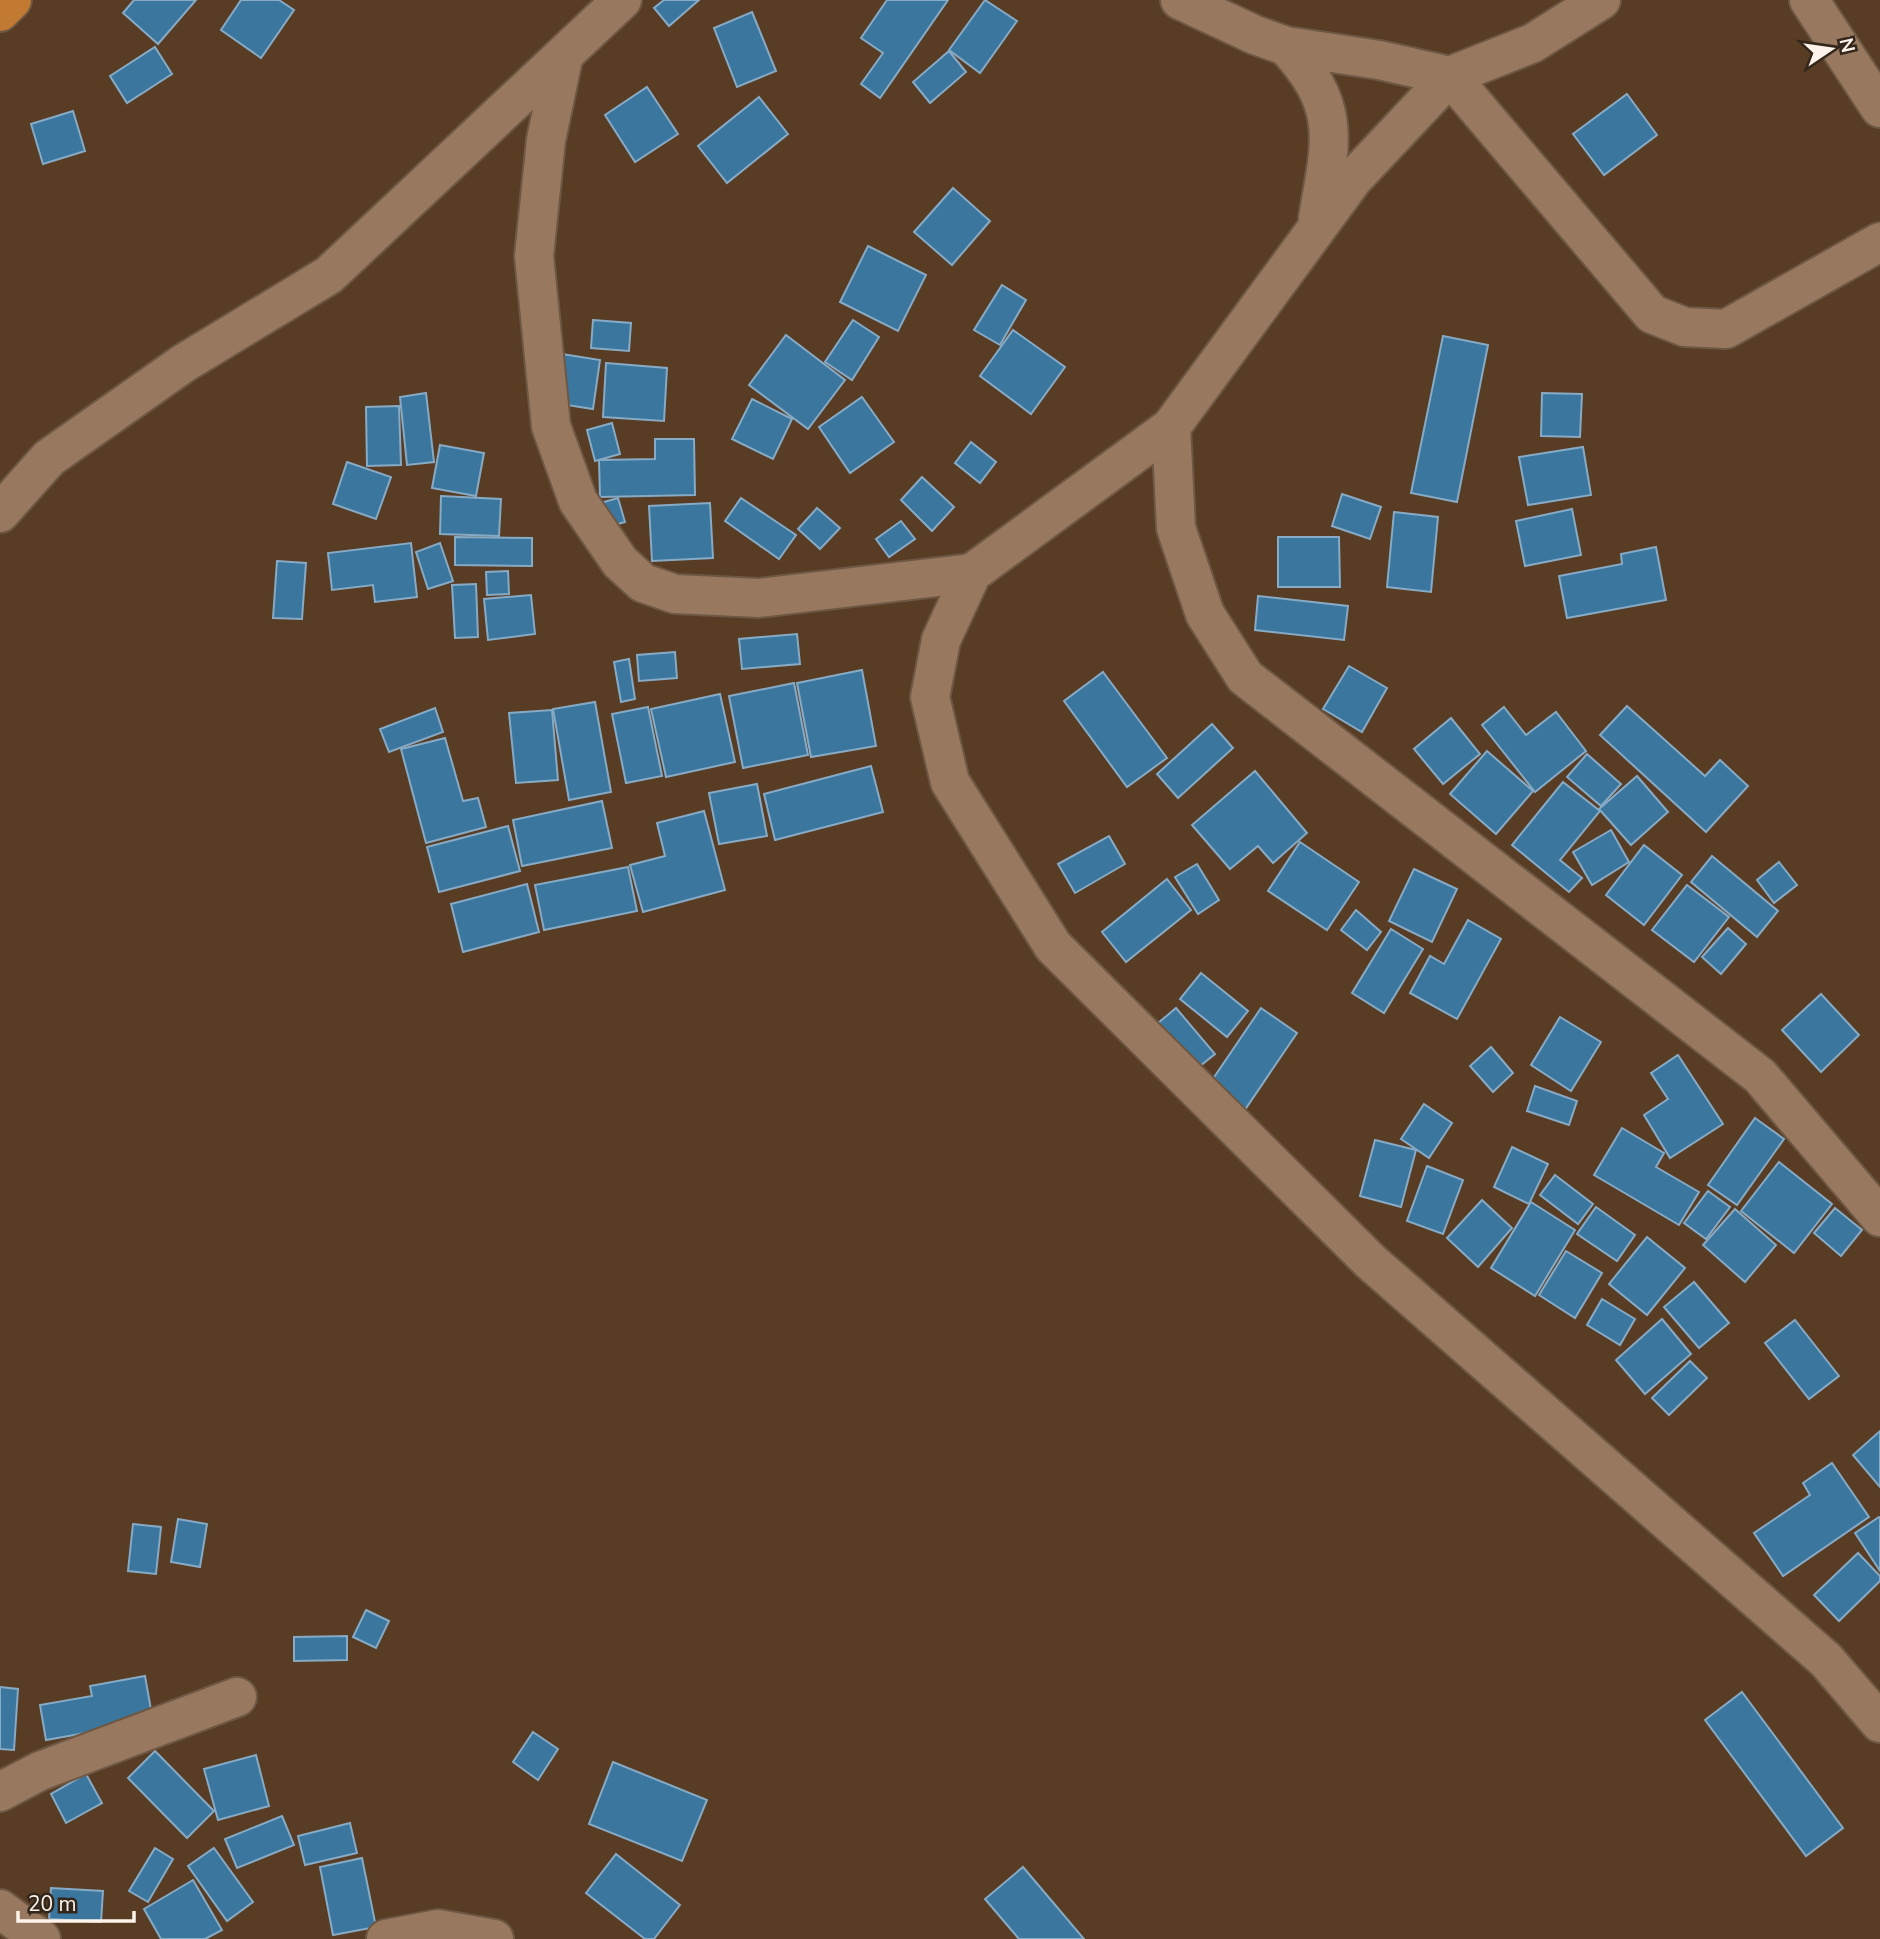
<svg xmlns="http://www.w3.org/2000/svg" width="1880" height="1939" viewBox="0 0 1880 1939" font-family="'Nunito Sans',sans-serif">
<rect width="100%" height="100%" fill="#583c24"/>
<!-- building -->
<g fill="#3b769e" stroke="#87aac5" stroke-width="2">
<path d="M134 0H196L158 44 123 13Z"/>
<path d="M241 0H279L294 10 261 58 221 30Z"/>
<path d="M664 0H699L669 26 654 8Z"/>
<path d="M887 0H948L880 98 861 84 883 53 861 38Z"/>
<path d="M985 0 1017 21 980 73 949 50Z"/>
<path d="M752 12 776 71 737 87 714 28Z"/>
<path d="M155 47 172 74 127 103 110 76Z"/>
<path d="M949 51 966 72 930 103 913 82Z"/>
<path d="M647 87 678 134 635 162 605 115Z"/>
<path d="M1627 94 1657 135 1604 175 1573 134Z"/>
<path d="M759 97 788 134 727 183 698 146Z"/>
<path d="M73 111 85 151 43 164 31 124Z"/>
<path d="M953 188 990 221 952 265 914 232Z"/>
<path d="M868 246 926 275 898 331 840 302Z"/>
<path d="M1002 285 1026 300 1000 345 974 330Z"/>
<path d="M593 320 631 323 629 351 591 348Z"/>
<path d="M853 320 879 337 852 380 825 362Z"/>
<path d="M1013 330 1065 367 1031 414 980 376Z"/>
<path d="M786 335 845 380 808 429 749 385Z"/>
<path d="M1443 336 1488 345 1457 502 1411 493Z"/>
<path d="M562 354 600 360 593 409 554 403Z"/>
<path d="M606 363 667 368 664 421 603 417Z"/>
<path d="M426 393 434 462 407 465 400 397Z"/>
<path d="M1542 393 1582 394 1580 437 1541 436Z"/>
<path d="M862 397 894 442 850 473 819 427Z"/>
<path d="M752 399 792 419 773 459 732 439Z"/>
<path d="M399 406 401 465 367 466 366 407Z"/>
<path d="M612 423 620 454 595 461 587 430Z"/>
<path d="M655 439H694L695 495 600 497 599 460 655 459Z"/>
<path d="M971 442 996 462 980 483 955 463Z"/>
<path d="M440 445 484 453 476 496 432 488Z"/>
<path d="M1583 447 1591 495 1528 505 1519 457Z"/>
<path d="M347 462 391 477 376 519 333 504Z"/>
<path d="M922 477 954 507 932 531 901 500Z"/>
<path d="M1342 494 1381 507 1370 539 1332 526Z"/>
<path d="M441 496 501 499 499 536 440 534Z"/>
<path d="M618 498 625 522 604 528 597 504Z"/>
<path d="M741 498 796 535 779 559 725 521Z"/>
<path d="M710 503 713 558 652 561 649 506Z"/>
<path d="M817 508 840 528 820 549 798 529Z"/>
<path d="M1572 509 1581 555 1525 566 1516 521Z"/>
<path d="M1394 512 1438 517 1431 592 1387 587Z"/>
<path d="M901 521 915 539 889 557 876 539Z"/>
<path d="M455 537 532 538V566L455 565Z"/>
<path d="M1278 537H1339L1340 587H1278Z"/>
<path d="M411 543 417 597 375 602 373 585 332 590 328 553Z"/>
<path d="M440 543 453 581 428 589 416 552Z"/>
<path d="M1656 547 1666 600 1567 618 1559 576 1622 564 1621 554Z"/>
<path d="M277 561 306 563 302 619 273 618Z"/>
<path d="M508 571 509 594 487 595 486 572Z"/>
<path d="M476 584 478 637 455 638 452 585Z"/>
<path d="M531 595 535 634 488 640 484 599Z"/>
<path d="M1258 596 1348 606 1344 640 1255 630Z"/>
<path d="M797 634 800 664 742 669 739 639Z"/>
<path d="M675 652 677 678 639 681 637 655Z"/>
<path d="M629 659 635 699 621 702 614 662Z"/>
<path d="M1349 666 1387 688 1362 732 1323 709Z"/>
<path d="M862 670 876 746 811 757 797 683Z"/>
<path d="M1103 672 1167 758 1127 787 1064 701Z"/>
<path d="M794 683 808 755 743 768 729 696Z"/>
<path d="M720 694 735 762 666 777 651 709Z"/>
<path d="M595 702 611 792 569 800 553 709Z"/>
<path d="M1627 706 1705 776 1720 760 1748 786 1706 832 1600 735Z"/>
<path d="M648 707 662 776 626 783 612 714Z"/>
<path d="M1504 707 1526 735 1556 712 1586 751 1535 792 1482 725Z"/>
<path d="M435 708 443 732 389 752 380 729Z"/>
<path d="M552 710 558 780 516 783 509 713Z"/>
<path d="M1451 718 1480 754 1443 784 1414 749Z"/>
<path d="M1212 724 1233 748 1178 798 1157 774Z"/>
<path d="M445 738 463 801 478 798 486 827 426 843 401 749Z"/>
<path d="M1487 751 1533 791 1496 834 1450 794Z"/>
<path d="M1587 754 1621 784 1601 806 1567 777Z"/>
<path d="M871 766 883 812 775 840 764 794Z"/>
<path d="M1255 771 1307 833 1273 863 1258 846 1230 869 1192 825Z"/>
<path d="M1637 776 1668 812 1631 845 1599 809Z"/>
<path d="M1563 782 1600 811 1560 860 1582 878 1569 892 1512 845Z"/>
<path d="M757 784 767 836 719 844 709 793Z"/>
<path d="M602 801 612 848 522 866 513 820Z"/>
<path d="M704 811 725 890 643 912 630 865 665 856 657 823Z"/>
<path d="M508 826 520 871 439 892 427 847Z"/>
<path d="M1611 830 1629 862 1592 885 1573 852Z"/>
<path d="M1109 836 1125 864 1075 893 1058 864Z"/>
<path d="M1300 842 1359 882 1327 930 1268 891Z"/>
<path d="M1644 845 1682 875 1644 925 1606 895Z"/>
<path d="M1712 856 1778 911 1757 937 1691 882Z"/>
<path d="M1779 862 1797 885 1774 903 1757 880Z"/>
<path d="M1197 864 1219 900 1198 914 1175 877Z"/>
<path d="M628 867 637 911 544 930 535 885Z"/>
<path d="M1414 869 1457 889 1432 942 1389 921Z"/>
<path d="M1167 879 1191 910 1126 962 1102 932Z"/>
<path d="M527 884 539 932 463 952 451 904Z"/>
<path d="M1687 885 1729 917 1694 962 1652 930Z"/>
<path d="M1356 910 1381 932 1367 950 1341 930Z"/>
<path d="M1468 920 1501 939 1457 1019 1410 993 1430 956 1444 964Z"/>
<path d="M1728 928 1746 944 1721 974 1702 957Z"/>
<path d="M1391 929 1423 949 1384 1013 1352 993Z"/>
<path d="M1201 973 1248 1011 1227 1037 1180 999Z"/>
<path d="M1821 994 1859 1035 1821 1072 1782 1030Z"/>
<path d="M1176 1008 1215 1054 1195 1070 1157 1024Z"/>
<path d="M1261 1008 1297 1033 1238 1120 1202 1095Z"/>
<path d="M1560 1017 1601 1042 1571 1091 1531 1065Z"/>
<path d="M1491 1047 1513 1073 1493 1092 1470 1066Z"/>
<path d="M1678 1055 1723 1124 1670 1158 1644 1115 1668 1099 1651 1073Z"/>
<path d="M1535 1086 1577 1101 1569 1125 1527 1111Z"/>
<path d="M1424 1104 1452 1123 1429 1158 1401 1139Z"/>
<path d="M1755 1118 1784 1139 1737 1205 1708 1185Z"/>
<path d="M1622 1128 1664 1153 1656 1167 1699 1192 1679 1225 1594 1175Z"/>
<path d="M1375 1140 1416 1150 1401 1207 1360 1196Z"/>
<path d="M1512 1147 1548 1164 1529 1204 1494 1187Z"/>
<path d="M1779 1162 1832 1204 1794 1253 1741 1211Z"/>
<path d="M1427 1166 1463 1180 1443 1234 1407 1221Z"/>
<path d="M1555 1175 1593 1204 1578 1224 1540 1195Z"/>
<path d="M1708 1191 1730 1207 1706 1239 1684 1223Z"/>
<path d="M1482 1200 1512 1228 1478 1267 1447 1238Z"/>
<path d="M1531 1202 1575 1230 1535 1296 1491 1268Z"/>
<path d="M1596 1207 1635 1235 1617 1261 1577 1234Z"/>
<path d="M1835 1208 1862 1230 1841 1256 1814 1233Z"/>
<path d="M1735 1209 1776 1245 1745 1282 1703 1245Z"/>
<path d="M1647 1237 1685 1268 1647 1315 1609 1284Z"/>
<path d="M1566 1251 1602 1273 1575 1318 1539 1295Z"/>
<path d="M1694 1282 1729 1323 1699 1348 1664 1307Z"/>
<path d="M1602 1299 1635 1319 1620 1345 1587 1325Z"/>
<path d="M1662 1319 1691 1354 1645 1394 1616 1360Z"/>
<path d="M1795 1320 1839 1376 1809 1399 1765 1343Z"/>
<path d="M1690 1361 1707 1378 1669 1415 1652 1398Z"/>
<path d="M1880 1431V1487L1853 1455Z"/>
<path d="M1832 1463 1869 1517 1783 1576 1754 1533 1810 1495 1803 1483Z"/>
<path d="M1879 1517 1880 1518V1571L1855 1533Z"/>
<path d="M178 1519 207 1524 200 1567 171 1562Z"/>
<path d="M133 1524 161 1527 156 1574 128 1571Z"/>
<path d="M1858 1553 1880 1576V1581L1839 1621 1814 1595Z"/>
<path d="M366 1610 389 1621 376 1648 353 1637Z"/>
<path d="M347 1636V1660L294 1661V1637Z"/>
<path d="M145 1676 153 1721 46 1740 40 1705 92 1696 90 1686Z"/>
<path d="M0 1687 18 1689 14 1750 0 1749Z"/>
<path d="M1742 1692 1843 1828 1806 1856 1705 1720Z"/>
<path d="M533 1732 558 1749 538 1780 513 1762Z"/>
<path d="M155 1751 214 1811 187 1838 128 1778Z"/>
<path d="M256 1755 269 1806 218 1820 204 1769Z"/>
<path d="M613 1762 707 1800 682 1861 589 1824Z"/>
<path d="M86 1774 102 1803 66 1823 51 1794Z"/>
<path d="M282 1816 294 1845 237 1868 225 1839Z"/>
<path d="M350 1823 357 1853 305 1865 298 1836Z"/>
<path d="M155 1848 173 1859 148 1902 129 1891Z"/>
<path d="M214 1848 253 1902 227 1921 188 1866Z"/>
<path d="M616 1854 680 1905 654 1939H645L586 1893Z"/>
<path d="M362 1858 376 1927 333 1935 320 1867Z"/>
<path d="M1023 1867 1084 1939H1019L985 1899Z"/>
<path d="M193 1880 222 1930 205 1939H161L144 1909Z"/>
<path d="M51 1888 103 1891 101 1922 49 1919Z"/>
</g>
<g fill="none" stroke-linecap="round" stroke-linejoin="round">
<defs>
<g id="minor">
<path d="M1180 0 1255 35 1286 46 1379 60 1450 76 1652 314 1685 327 1726 329 1880 242"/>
<path d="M1601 0 1533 43 1450 76 1353 179 1171 427 972 573 941 640 930 697 950 782 1053 946 1370 1261 1826 1660 1880 1723"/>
<path d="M1809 0 1880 108"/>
<path d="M1286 46C1343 108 1331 141 1318 218"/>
<path d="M563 59 546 140 534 256 551 426 578 501 620 562 643 583 675 594 759 598 972 573"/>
<path d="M1171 427 1176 528 1205 614 1245 677 1760 1076 1880 1217"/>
<path d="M0 513 49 458 184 363 329 275 622 0"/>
<path d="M0 1792 40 1771 237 1697"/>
<path d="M0 1909 41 1939"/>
<path d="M386 1939 438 1929 494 1939"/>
</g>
<path id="trunk" d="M0 12 12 0"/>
</defs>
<!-- minor casing -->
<use href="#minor" stroke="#6e5844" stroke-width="42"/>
<!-- trunk casing -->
<use href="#trunk" stroke="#6e5844" stroke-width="42"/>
<!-- minor -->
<use href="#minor" stroke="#98795f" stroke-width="38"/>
<!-- trunk -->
<use href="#trunk" stroke="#c27a32" stroke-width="38"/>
</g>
<!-- north arrow -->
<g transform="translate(1831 49) rotate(77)" stroke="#33261b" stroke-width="5" paint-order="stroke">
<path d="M0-5L12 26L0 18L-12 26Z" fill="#fef3ea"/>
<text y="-10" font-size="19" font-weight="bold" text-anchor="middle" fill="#fef3ea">N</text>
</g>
<!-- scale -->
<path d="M18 1911v10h116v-10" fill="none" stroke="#fef3ea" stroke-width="3.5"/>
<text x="28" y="1911" font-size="21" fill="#fef3ea" stroke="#33261b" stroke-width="5" paint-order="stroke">20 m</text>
</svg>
